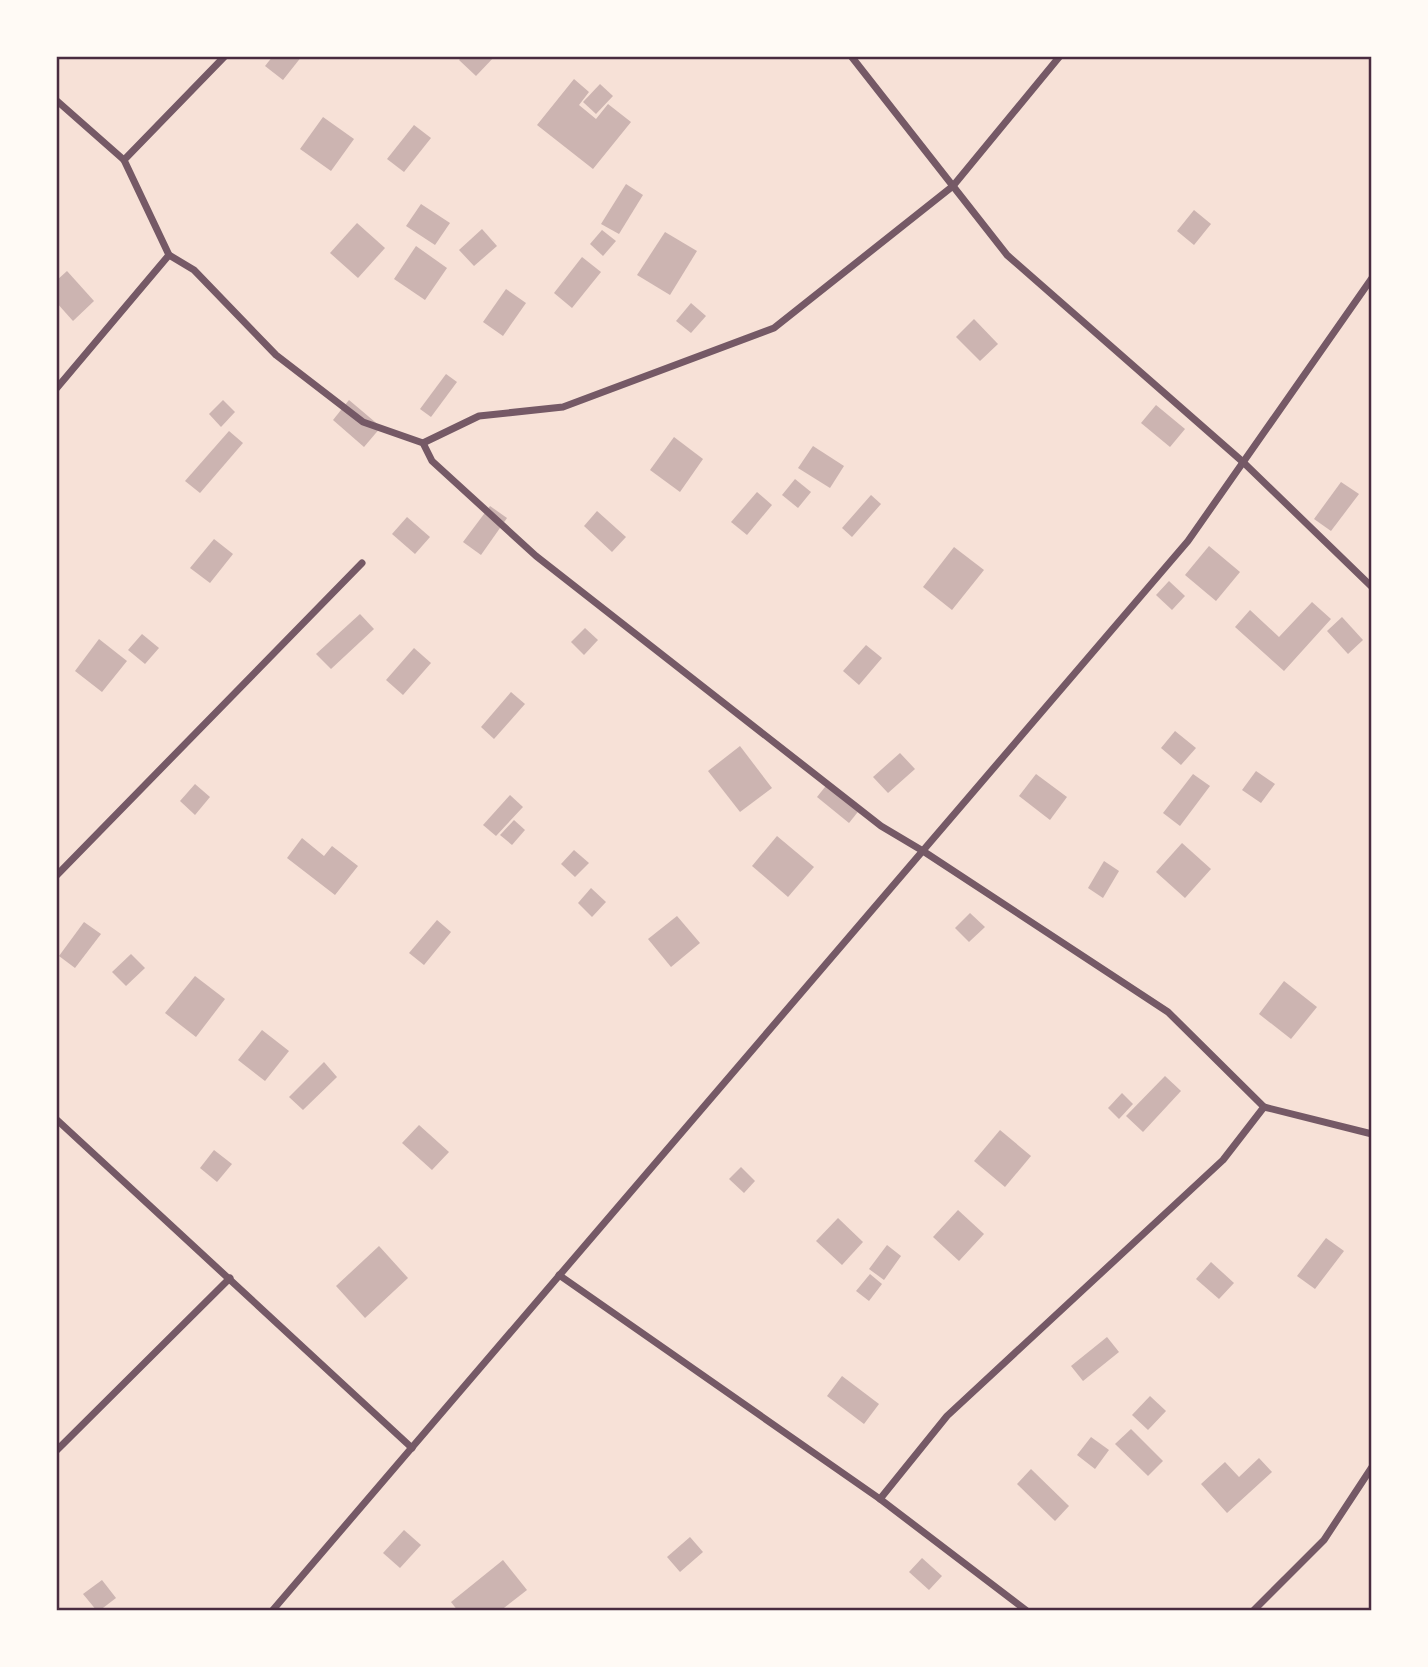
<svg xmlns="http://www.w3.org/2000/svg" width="1428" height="1667" viewBox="0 0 1428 1667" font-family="'Asap Condensed',sans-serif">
<rect width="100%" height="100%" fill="#f7e1d7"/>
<!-- building -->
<g fill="#ccb4b1">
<path d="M273 56H302L283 80 265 66Z"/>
<path d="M463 56H495L476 76 459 60Z"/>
<path d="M574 79 589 92 579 105 596 119 608 104 631 122 593 169 537 125Z"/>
<path d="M600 84 613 96 596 114 583 102Z"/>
<path d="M323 117 354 139 331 171 300 149Z"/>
<path d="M414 125 431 138 404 172 387 159Z"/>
<path d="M626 184 643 195 619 234 601 224Z"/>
<path d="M421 204 450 223 435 245 406 226Z"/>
<path d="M1194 210 1211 224 1194 245 1177 231Z"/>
<path d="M357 223 385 248 358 278 330 253Z"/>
<path d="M482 229 497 246 474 266 459 250Z"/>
<path d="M602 230 616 241 603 256 590 244Z"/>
<path d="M665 232 697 251 670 295 637 275Z"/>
<path d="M416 246 447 268 425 300 394 279Z"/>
<path d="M582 257 601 272 572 308 554 293Z"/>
<path d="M67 271 94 301 73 321 56 302V281Z"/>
<path d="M506 289 526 303 503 336 483 322Z"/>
<path d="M691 303 706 316 691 333 676 321Z"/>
<path d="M974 319 998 344 980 361 956 337Z"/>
<path d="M446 374 457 382 431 417 420 409Z"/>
<path d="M223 400 235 412 221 427 209 414Z"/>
<path d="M349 400 381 427 364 447 333 420Z"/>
<path d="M1156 405 1185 429 1170 447 1141 423Z"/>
<path d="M229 431 243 443 200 493 185 481Z"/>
<path d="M674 437 703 459 680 492 650 470Z"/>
<path d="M813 446 844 466 830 488 798 468Z"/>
<path d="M795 479 811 492 798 508 782 495Z"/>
<path d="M1341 482 1359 494 1331 531 1314 519Z"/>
<path d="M757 492 772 505 747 535 731 522Z"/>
<path d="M871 495 881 504 852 537 842 528Z"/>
<path d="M490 506 507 518 481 555 463 542Z"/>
<path d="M597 511 626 537 612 552 584 526Z"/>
<path d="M407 517 430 537 415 554 392 534Z"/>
<path d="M214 539 233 554 210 583 190 568Z"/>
<path d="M1209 546 1240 572 1216 601 1185 575Z"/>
<path d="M954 547 984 570 952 610 923 587Z"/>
<path d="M1169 581 1185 596 1172 610 1156 595Z"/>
<path d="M1312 602 1331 619 1284 671 1235 627 1250 610 1279 637Z"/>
<path d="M360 614 374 629 331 669 316 654Z"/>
<path d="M1342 617 1363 640 1348 654 1327 631Z"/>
<path d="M585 628 598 640 584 655 571 642Z"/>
<path d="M142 634 159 648 145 664 128 650Z"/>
<path d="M99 639 127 661 102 692 75 671Z"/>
<path d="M866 645 882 658 859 685 843 671Z"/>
<path d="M414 648 431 663 403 695 386 680Z"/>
<path d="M511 692 525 704 494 739 481 727Z"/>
<path d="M1175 731 1196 748 1181 765 1161 748Z"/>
<path d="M740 746 772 788 740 812 708 771Z"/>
<path d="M900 753 915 769 888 793 873 777Z"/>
<path d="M1256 771 1275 784 1261 803 1242 790Z"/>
<path d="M1036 774 1067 797 1050 820 1019 796Z"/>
<path d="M1193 774 1210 786 1180 826 1163 813Z"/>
<path d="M829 782 861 808 849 823 817 797Z"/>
<path d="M195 784 210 797 195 815 180 801Z"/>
<path d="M510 795 523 807 496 836 483 825Z"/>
<path d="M514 820 525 830 512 845 500 835Z"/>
<path d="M777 836 814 867 788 897 752 866Z"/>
<path d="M302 838 324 856 332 846 358 866 335 895 287 858Z"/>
<path d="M1182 843 1211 869 1185 898 1156 872Z"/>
<path d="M574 850 589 863 575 877 561 864Z"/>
<path d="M1104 861 1119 871 1103 898 1088 888Z"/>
<path d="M591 888 606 902 592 917 578 903Z"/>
<path d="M970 913 985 927 969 942 955 928Z"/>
<path d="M677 916 700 943 671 967 648 939Z"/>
<path d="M437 920 451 932 424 965 409 953Z"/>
<path d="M84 922 101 934 75 968 59 956Z"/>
<path d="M131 954 145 968 126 986 112 972Z"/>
<path d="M195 976 225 999 196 1037 165 1013Z"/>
<path d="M1284 981 1317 1007 1291 1039 1259 1014Z"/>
<path d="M262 1030 289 1051 265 1081 238 1060Z"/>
<path d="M324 1062 337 1077 303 1110 289 1097Z"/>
<path d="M1165 1076 1181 1091 1143 1132 1126 1116Z"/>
<path d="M1122 1093 1133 1104 1119 1119 1108 1108Z"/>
<path d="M419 1125 449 1152 432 1170 402 1143Z"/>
<path d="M1000 1130 1031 1156 1005 1187 974 1161Z"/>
<path d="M214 1150 232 1164 217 1182 200 1168Z"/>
<path d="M741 1167 755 1181 744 1193 729 1179Z"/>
<path d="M958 1210 984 1234 959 1261 933 1237Z"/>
<path d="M838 1218 863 1242 842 1265 816 1241Z"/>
<path d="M1326 1238 1344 1251 1315 1289 1297 1276Z"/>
<path d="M887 1245 901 1256 884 1280 869 1269Z"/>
<path d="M379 1246 408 1278 365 1318 336 1286Z"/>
<path d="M1211 1262 1234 1283 1219 1299 1196 1279Z"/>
<path d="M870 1274 882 1284 869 1301 856 1291Z"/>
<path d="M1107 1337 1119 1352 1083 1381 1071 1366Z"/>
<path d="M842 1376 879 1404 864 1424 827 1396Z"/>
<path d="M1150 1396 1166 1411 1148 1430 1132 1415Z"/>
<path d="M1131 1429 1163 1461 1148 1476 1115 1444Z"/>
<path d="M1091 1437 1109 1450 1095 1469 1077 1455Z"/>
<path d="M1259 1458 1272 1472 1227 1513 1201 1484 1225 1462 1239 1477Z"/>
<path d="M1031 1469 1069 1506 1055 1521 1017 1484Z"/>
<path d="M404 1530 421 1545 400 1568 383 1553Z"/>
<path d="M690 1537 703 1552 680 1572 667 1557Z"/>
<path d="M922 1558 942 1576 929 1590 909 1572Z"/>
<path d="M503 1560 527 1590 500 1611H458L451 1602Z"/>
<path d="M102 1580 116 1598 99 1611H97L83 1594Z"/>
</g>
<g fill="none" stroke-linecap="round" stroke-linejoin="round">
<!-- minor -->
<g stroke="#755966" stroke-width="7">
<path d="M851 56 1007 255 1243 462 1372 587"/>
<path d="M56 100 124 160 169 255 194 270 276 355 363 422 423 443 432 461 536 556 881 826 923 851 1168 1012 1264 1107 1372 1134"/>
<path d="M124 160 225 56"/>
<path d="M56 389 169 255"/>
<path d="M423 443 479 416 563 407 774 328 953 186 1060 56"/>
<path d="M56 876 362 563"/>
<path d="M56 1119 412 1448"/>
<path d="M559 1275 880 1499 1027 1611"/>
<path d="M56 1451 230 1278"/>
<path d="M880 1499 947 1416 1223 1160 1264 1107"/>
<path d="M272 1611 1188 541 1372 278"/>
<path d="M1253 1611 1324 1540 1372 1467"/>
</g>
</g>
<!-- border -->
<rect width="1428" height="1667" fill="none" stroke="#fffaf5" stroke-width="116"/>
<rect x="58" y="58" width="1312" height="1551" fill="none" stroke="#4a2c40" stroke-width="2.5"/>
</svg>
